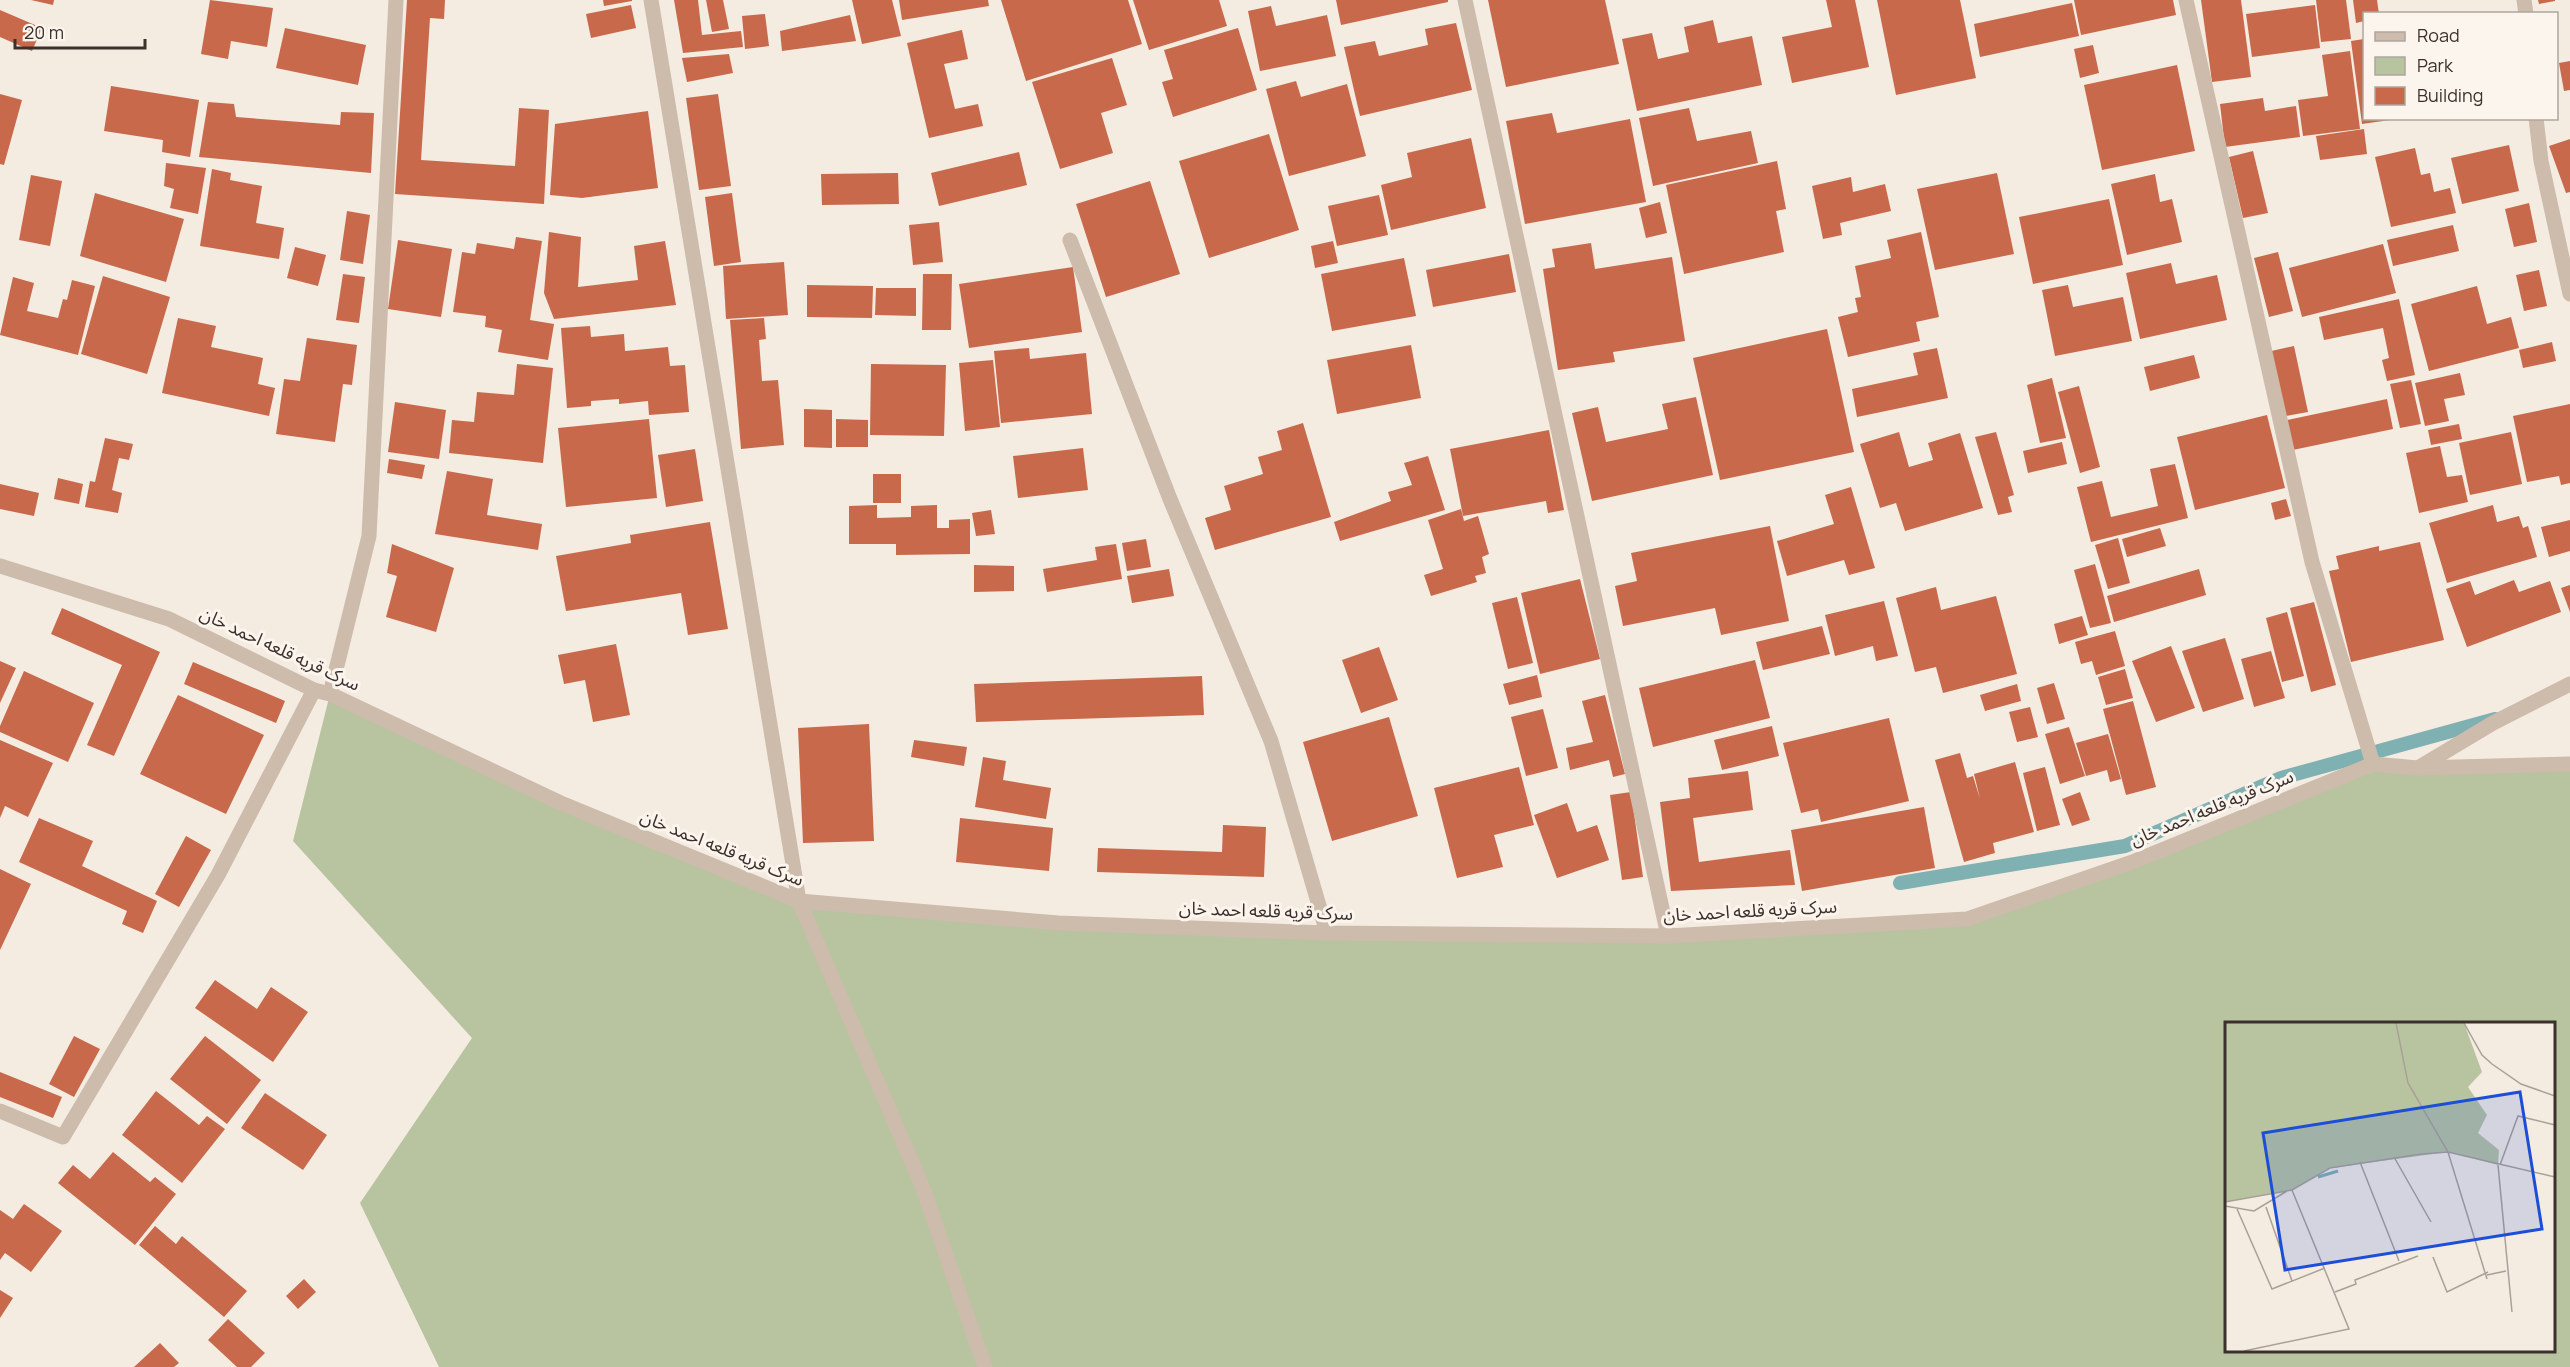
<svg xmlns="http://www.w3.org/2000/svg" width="2570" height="1367" viewBox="0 0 2570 1367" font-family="Manrope,'Noto Sans Arabic',sans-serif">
<rect width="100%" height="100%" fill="#f4ebe1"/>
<!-- green -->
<path fill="#b8c4a0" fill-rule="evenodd" d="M330 694 799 901 1058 923 1668 936 1967 919 2373 764H2570V1367H439L360 1203 472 1038 293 841ZM2226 1024H2554V1350H2226Z"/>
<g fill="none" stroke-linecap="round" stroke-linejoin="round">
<!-- stream -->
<path stroke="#7fb0b2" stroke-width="14" d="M1900 883 2125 846 2281 778 2495 719"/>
</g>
<!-- building -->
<g fill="#c8694b">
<path d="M31 0H54L53 5Z"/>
<path d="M210 0 273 8 267 47 231 41 228 59 201 54Z"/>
<path d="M407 0H445L444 19 430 18 421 160 515 166 519 108 549 110 544 204 395 194Z"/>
<path d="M603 0H632V1L604 6Z"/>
<path d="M674 0H698L702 35 741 31 743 47 683 53Z"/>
<path d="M706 0H723L729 29 712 32Z"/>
<path d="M852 0H892L901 36 862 44Z"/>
<path d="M899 0H988L989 6 902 20Z"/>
<path d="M1001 0H1128L1142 44 1026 81Z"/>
<path d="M1133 0H1219L1227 26 1149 50Z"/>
<path d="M1336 0H1448V2L1341 25Z"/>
<path d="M1488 0H1605L1619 64 1506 87Z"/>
<path d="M1826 0H1855L1869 67 1792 83 1782 37 1832 27Z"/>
<path d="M1877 0H1960L1976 78 1896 95Z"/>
<path d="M2074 0H2173L2176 15 2081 35Z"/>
<path d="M2201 0H2241L2251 77 2212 82Z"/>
<path d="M2316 0H2346L2351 39 2321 42Z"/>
<path d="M2353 0H2377L2379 14H2364V21L2356 23Z"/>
<path d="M2538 0H2555V1L2539 4Z"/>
<path d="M2072 3 2079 36 1980 57 1974 24Z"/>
<path d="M631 5 636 28 591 38 586 14Z"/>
<path d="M2315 5 2320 48 2252 57 2246 14Z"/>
<path d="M1271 6 1276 26 1327 15 1336 56 1260 71 1248 11Z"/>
<path d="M0 10 42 28 32 51 0 37Z"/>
<path d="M765 14 769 46 745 49 742 16Z"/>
<path d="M850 15 856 41 782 51 780 31Z"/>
<path d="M1713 20 1718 43 1752 36 1762 85 1637 111 1622 39 1652 33 1658 59 1689 52 1684 27Z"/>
<path d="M1456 23 1472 90 1360 116 1344 47 1375 41 1379 56 1428 45 1425 29Z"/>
<path d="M285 28 366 45 358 85 276 68Z"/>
<path d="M1238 28 1257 90 1173 117 1162 82 1173 79 1164 50Z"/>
<path d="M962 30 968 59 944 64 955 109 978 104 983 126 929 138 907 43Z"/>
<path d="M2364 39V118L2390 120 2362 124 2351 41Z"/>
<path d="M2093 45 2099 73 2080 78 2074 49Z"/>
<path d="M2350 51 2360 129 2303 136 2298 100 2328 96 2322 55Z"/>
<path d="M729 54 733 73 687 82 682 58Z"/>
<path d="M1112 58 1127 105 1101 113 1113 153 1060 169 1032 82Z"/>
<path d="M2570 61V90L2564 91 2559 63Z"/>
<path d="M2177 65 2195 151 2102 170 2084 85Z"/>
<path d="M1296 81 1301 97 1347 84 1366 156 1289 176 1266 89Z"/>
<path d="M111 86 199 100 190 157 162 152 163 140 104 131Z"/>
<path d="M0 94 22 100 4 165 0 164Z"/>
<path d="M718 94 731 186 699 190 686 98Z"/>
<path d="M2263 98 2265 111 2296 106 2300 137 2225 147 2220 104Z"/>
<path d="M208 102 234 104 236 117 340 125 341 112 374 113 371 173 199 157Z"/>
<path d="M1689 108 1697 141 1751 131 1758 163 1653 186 1639 118Z"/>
<path d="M648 111 658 188 582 198 550 195 555 124Z"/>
<path d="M1552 113 1557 133 1630 119 1646 202 1525 224 1506 121Z"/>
<path d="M2364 129 2367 154 2320 160 2316 136Z"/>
<path d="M1269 134 1299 230 1209 258 1179 161Z"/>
<path d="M1471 138 1486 208 1391 230 1381 185 1412 177 1407 153Z"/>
<path d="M2570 139V192L2566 193 2549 146Z"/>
<path d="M2509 145 2519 191 2462 204 2451 158Z"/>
<path d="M2415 148 2421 175 2430 173 2434 192 2450 188 2456 213 2391 227 2375 157Z"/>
<path d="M2253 151 2268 213 2243 218 2229 157Z"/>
<path d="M1019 152 1027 185 939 206 931 173Z"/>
<path d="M1777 161 1786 209 1776 211 1784 252 1684 274 1666 185Z"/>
<path d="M166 163 206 168 198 214 170 208 174 189 164 186Z"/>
<path d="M212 169 231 173 230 180 262 186 256 223 284 228 279 259 200 246Z"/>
<path d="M898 173 899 204 822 205 821 174Z"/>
<path d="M1997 173 2014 254 1935 270 1917 189Z"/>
<path d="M2155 174 2160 202 2172 199 2182 242 2127 255 2111 184Z"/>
<path d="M31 175 62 181 50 246 19 240Z"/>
<path d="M1851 177 1853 192 1885 184 1891 211 1840 223 1842 235 1823 239 1812 186Z"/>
<path d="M1150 181 1180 274 1106 297 1076 204Z"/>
<path d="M95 193 184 219 166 282 80 256Z"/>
<path d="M732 193 741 262 714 266 705 197Z"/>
<path d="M1379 195 1388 235 1337 246 1328 206Z"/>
<path d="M2109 199 2123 265 2033 284 2019 217Z"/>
<path d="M1660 202 1667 233 1646 238 1639 208Z"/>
<path d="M2529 203 2537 242 2514 247 2505 209Z"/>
<path d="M347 211 370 215 363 264 340 260Z"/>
<path d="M939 222 943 262 913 265 909 225Z"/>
<path d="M2453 225 2459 251 2393 266 2387 240Z"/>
<path d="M549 232 581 237 578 287 638 280 634 246 665 241 676 305 554 319 544 293Z"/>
<path d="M1921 232 1939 317 1916 322 1920 341 1848 357 1838 317 1858 312 1855 298 1861 297 1855 266 1891 258 1887 240Z"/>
<path d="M516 237 542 241 530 320 554 324 548 360 498 352 502 330 485 327 486 316 453 312 462 252 475 254 477 243 514 249Z"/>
<path d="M398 240 452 249 441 317 388 309Z"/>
<path d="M1333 241 1338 263 1315 268 1311 246Z"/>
<path d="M1591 243 1595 269 1672 257 1685 341 1613 352 1615 362 1558 370 1543 269 1555 267 1552 249Z"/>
<path d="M2383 244 2396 293 2302 317 2289 268Z"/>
<path d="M295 247 326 255 318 286 287 278Z"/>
<path d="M2278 252 2293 311 2269 317 2254 258Z"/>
<path d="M1509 254 1516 292 1433 307 1426 270Z"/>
<path d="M1404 258 1416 316 1332 331 1321 274Z"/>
<path d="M784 262 788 315 726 319 723 266Z"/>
<path d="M2171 263 2176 284 2217 275 2227 320 2140 339 2126 273Z"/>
<path d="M1073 267 1082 332 969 348 959 284Z"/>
<path d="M2539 270 2547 306 2524 311 2516 275Z"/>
<path d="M343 274 365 277 359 323 336 320Z"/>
<path d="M923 274H952L951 330H922Z"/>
<path d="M103 276 170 297 147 374 81 354Z"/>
<path d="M13 277 34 283 27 311 58 318 63 299 67 300 72 280 95 286 78 355 0 335Z"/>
<path d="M807 285 873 286 872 318 807 317Z"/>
<path d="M2068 285 2073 307 2123 297 2132 341 2055 356 2042 290Z"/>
<path d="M2477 286 2487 324 2511 317 2519 348 2429 371 2411 304Z"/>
<path d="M876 288H916V316L875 315Z"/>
<path d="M2399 299 2415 375 2387 381 2382 360 2389 358 2383 328 2324 340 2319 317Z"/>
<path d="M178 318 216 326 211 347 263 358 258 384 275 388 269 416 162 393Z"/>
<path d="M764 318 766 339 759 340 762 381 778 380 784 445 741 449 730 320Z"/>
<path d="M590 326 591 337 624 334 625 351 668 347 670 366 685 365 689 412 649 415 648 401 619 404V399L591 401V406L567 408 561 328Z"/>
<path d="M1827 329 1854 452 1720 480 1693 358Z"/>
<path d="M307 338 357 345 352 385 343 384 335 442 276 434 284 379 300 381Z"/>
<path d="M2552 342 2556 361 2523 368 2519 350Z"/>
<path d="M1411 345 1421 398 1337 414 1327 360Z"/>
<path d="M2294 346 2308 412 2281 417 2267 352Z"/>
<path d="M1029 348 1030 359 1086 353 1092 414 1001 423 994 351Z"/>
<path d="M1937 348 1948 398 1857 417 1852 389 1918 375 1913 353Z"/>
<path d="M2194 355 2200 378 2150 391 2144 367Z"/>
<path d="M993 360 1000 427 965 431 959 363Z"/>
<path d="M517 364 553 368 543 463 449 453 452 420 474 422 477 392 514 395Z"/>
<path d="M871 364 946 365 944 436 870 435Z"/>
<path d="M2460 373 2465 395 2444 399 2449 421 2425 426 2415 383Z"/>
<path d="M2052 378 2066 438 2040 443 2027 385Z"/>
<path d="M2411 380 2421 424 2400 428 2390 384Z"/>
<path d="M2079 386 2100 467 2080 473 2058 392Z"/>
<path d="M1696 397 1713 475 1592 501 1572 413 1598 407 1606 442 1668 429 1662 404Z"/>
<path d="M2387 399 2393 429 2288 451 2282 421Z"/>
<path d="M395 402 446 410 439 459 388 452Z"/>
<path d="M2570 404V483L2561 485 2559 476 2527 482 2513 416Z"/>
<path d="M804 409 832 410V448L804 447Z"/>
<path d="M2267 415 2285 488 2195 510 2177 437Z"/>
<path d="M649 419 657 498 566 507 558 428Z"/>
<path d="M836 419 868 420V447H836Z"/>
<path d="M1303 423 1331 517 1215 550 1205 518 1231 510 1224 486 1263 474 1258 457 1282 450 1277 431Z"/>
<path d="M2459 424 2462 439 2431 445 2428 430Z"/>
<path d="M1549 430 1564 510 1548 513 1546 501 1463 516 1450 449Z"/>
<path d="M1899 432 1909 467 1933 460 1928 443 1960 433 1983 508 1905 531 1896 503 1880 508 1860 444Z"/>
<path d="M1996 432 2014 495 2008 497 2012 512 1998 515 1975 437Z"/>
<path d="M2511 432 2522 484 2470 495 2459 443Z"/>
<path d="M105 438 133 444 129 460 119 458 112 490 122 493 118 513 85 507 90 481 95 482Z"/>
<path d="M2062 442 2067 464 2028 473 2023 451Z"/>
<path d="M2440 446 2447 477 2462 475 2468 502 2419 513 2406 453Z"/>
<path d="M1083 448 1088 490 1018 498 1013 456Z"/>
<path d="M695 449 703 501 666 507 658 455Z"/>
<path d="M1428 456 1445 510 1340 541 1334 522 1391 501 1388 492 1412 485 1404 463Z"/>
<path d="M389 459 425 465 422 479 387 473Z"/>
<path d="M2175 464 2188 518 2091 542 2077 487 2102 481 2111 517 2158 506 2150 469Z"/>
<path d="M447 471 493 479 487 515 542 524 538 550 435 534Z"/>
<rect x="873" y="474" width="28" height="29"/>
<path d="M58 478 83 484 79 504 54 499Z"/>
<path d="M0 484 39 493 34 516 0 509Z"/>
<path d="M1851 487 1875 568 1849 575 1844 560 1787 576 1777 541 1834 524 1825 495Z"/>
<path d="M2286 499 2291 516 2275 520 2271 503Z"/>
<path d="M877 505V518L911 517V506L937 505V528H949V520L970 519V554L896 555V544H849V506Z"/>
<path d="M2493 505 2497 522 2519 516 2523 528 2528 526 2537 557 2447 583 2429 523Z"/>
<path d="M1461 509 1464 521 1478 516 1489 554 1482 557 1486 573 1475 576 1477 582 1431 596 1424 575 1443 569 1428 520Z"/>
<path d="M991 510 995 534 976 536 972 513Z"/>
<path d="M2570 520V551L2549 557 2541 527Z"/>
<path d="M710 522 728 629 688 635 681 593 566 611 556 556 631 543 630 535Z"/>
<path d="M1770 526 1789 621 1721 635 1715 608 1623 626 1615 586 1637 581 1631 553Z"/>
<path d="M2160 528 2166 546 2127 557 2122 539Z"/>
<path d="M2118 538 2130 583 2108 589 2095 545Z"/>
<path d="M1146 539 1151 567 1127 571 1122 543Z"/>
<path d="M2420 542 2444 640 2351 662 2329 571 2339 569 2336 556 2379 546V551Z"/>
<path d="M392 544 454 568 436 632 386 617 397 576 387 573Z"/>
<path d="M1116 544 1122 579 1047 592 1043 569 1097 560 1095 547Z"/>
<path d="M2095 564 2111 623 2090 628 2074 570Z"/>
<path d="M974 565 1014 566V591L974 592Z"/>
<path d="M1169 569 1174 596 1132 603 1127 576Z"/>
<path d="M2199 569 2206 595 2114 622 2107 596Z"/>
<path d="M1580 579 1600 659 1540 674 1521 593Z"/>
<path d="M2514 580 2519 592 2550 581 2561 612 2467 647 2446 589 2470 581 2475 595Z"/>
<path d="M2570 585V612L2561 588Z"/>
<path d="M1936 587 1941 610 1996 596 2017 674 1943 693 1936 667 1915 672 1896 598Z"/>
<path d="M1517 597 1533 663 1508 669 1492 603Z"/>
<path d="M1884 601 1898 656 1876 661 1873 646 1835 656 1825 615Z"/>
<path d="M2314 602 2336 685 2311 692 2290 608Z"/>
<path d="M62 608 160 652 114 756 87 745 122 665 51 634Z"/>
<path d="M2287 612 2304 676 2282 682 2266 618Z"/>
<path d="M2082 616 2088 635 2059 644 2054 624Z"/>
<path d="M1822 626 1830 654 1763 670 1756 642Z"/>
<path d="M2115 631 2125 666 2096 675 2092 661 2081 664 2075 642Z"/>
<path d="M2225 638 2244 699 2203 712 2182 651Z"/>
<path d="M616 644 630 715 593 722 585 680 564 684 558 655Z"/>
<path d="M2171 646 2195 708 2156 722 2132 661Z"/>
<path d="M1379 647 1398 700 1361 713 1342 660Z"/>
<path d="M2271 651 2285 698 2254 707 2241 659Z"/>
<path d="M1755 660 1770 718 1653 747 1639 688Z"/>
<path d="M0 661 16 668 0 703Z"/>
<path d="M193 662 285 701 276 723 184 684Z"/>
<path d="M2125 669 2133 698 2106 705 2098 677Z"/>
<path d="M24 671 94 703 68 762 0 732V726Z"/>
<path d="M1537 675 1542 697 1509 705 1503 684Z"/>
<path d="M1202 676 1204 715 976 722 974 684Z"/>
<path d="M2054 683 2065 719 2047 724 2037 688Z"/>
<path d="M2017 684 2021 701 1985 711 1980 695Z"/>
<path d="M178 695 264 735 226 814 140 774Z"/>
<path d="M1605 695 1625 774 1613 777 1609 760 1570 770 1566 748 1593 742 1582 701Z"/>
<path d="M2133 701 2156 787 2126 795 2103 709Z"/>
<path d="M2030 707 2038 737 2017 742 2009 712Z"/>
<path d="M1543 709 1558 768 1526 776 1511 717Z"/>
<path d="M1389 717 1418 816 1332 841 1303 742Z"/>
<path d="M1889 718 1909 801 1821 822 1818 809 1801 813 1783 743Z"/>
<path d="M869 724 874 841 803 843 798 728Z"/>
<path d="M1772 726 1779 756 1722 770 1714 740Z"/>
<path d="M2069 727 2085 776 2060 784 2045 734Z"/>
<path d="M2108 734 2121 779 2110 782 2107 770 2086 776 2076 743Z"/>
<path d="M0 740 53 763 28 817 5 806 0 818Z"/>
<path d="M914 740 967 747 964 766 911 757Z"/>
<path d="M1960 753 1967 778 1973 776 1980 799 1974 774 2015 762 2034 832 1993 843 1995 853 1964 862 1935 760Z"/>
<path d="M983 757 1006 761 1003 780 1051 788 1046 819 975 807Z"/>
<path d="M1519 767 1534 825 1494 835 1503 867 1457 878 1434 788Z"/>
<path d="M2045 767 2060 825 2037 831 2023 773Z"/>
<path d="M1748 771 1753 810 1693 818 1699 862 1790 850 1795 885 1671 891 1660 802 1690 798 1688 778Z"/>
<path d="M1631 792 1643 877 1622 880 1610 795Z"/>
<path d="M2080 792 2090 820 2072 826 2062 799Z"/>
<path d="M1567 803 1577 832 1597 825 1609 860 1557 878 1534 815Z"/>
<path d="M1924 807 1935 868 1802 891 1791 830Z"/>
<path d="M39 818 93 841 82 866 157 901 143 933 122 924 127 911 19 862Z"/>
<path d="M960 818 1053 828 1049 871 956 862Z"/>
<path d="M1223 825 1266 827 1264 877 1097 872 1098 848 1222 852Z"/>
<path d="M186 836 211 850 179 907 155 894Z"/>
<path d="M0 869 31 884 0 950Z"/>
<path d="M215 980 257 1009 271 987 308 1012 273 1062 195 1008Z"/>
<path d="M74 1036 100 1049 74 1097 49 1084Z"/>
<path d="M205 1036 261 1080 227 1124 170 1079Z"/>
<path d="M0 1072 62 1097 53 1118 0 1097Z"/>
<path d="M156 1091 199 1125 207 1116 225 1129 182 1183 122 1135Z"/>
<path d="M265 1093 327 1135 303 1170 241 1128Z"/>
<path d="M113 1152 150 1182 155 1177 176 1194 135 1245 58 1183 73 1165 90 1179Z"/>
<path d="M24 1204 62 1231 31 1272 5 1253 0 1260V1210L13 1219Z"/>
<path d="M155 1226 176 1244 182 1236 247 1291 224 1317 139 1245Z"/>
<path d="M304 1279 316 1292 298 1309 286 1296Z"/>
<path d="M0 1290 13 1298 0 1318Z"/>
<path d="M228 1319 265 1353 251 1367H237L208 1340Z"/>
<path d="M160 1343 179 1363 174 1367H134Z"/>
</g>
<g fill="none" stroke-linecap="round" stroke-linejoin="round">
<!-- minor -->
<g stroke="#cdbbac" stroke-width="15">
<path d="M651 0 799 901 921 1183 985 1367"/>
<path d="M1465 0 1668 936"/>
<path d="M2186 0 2312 562 2373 764"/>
<path d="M2524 0 2526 14"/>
<path d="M2536 118 2541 161 2570 294"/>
<path d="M1070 240 1170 499 1271 741 1327 933"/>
<path d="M330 694 369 536 396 0"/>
<path d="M2418 768 2493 723 2570 684"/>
<path d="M0 1111 63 1137 218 875 314 690"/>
</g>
<!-- tertiary -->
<path stroke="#cdbbac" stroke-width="15" d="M0 566 169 619 314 690 330 694 563 804 799 901 1058 923 1327 933 1668 936 1967 919 2135 861 2373 764 2418 768 2570 764"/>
</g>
<g text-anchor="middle" stroke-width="6" stroke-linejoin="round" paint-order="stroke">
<!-- street labels -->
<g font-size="18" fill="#3b302b" stroke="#fbf5ee">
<text transform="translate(280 649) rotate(25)" y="6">سرک قریه قلعه احمد خان</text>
<text transform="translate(2212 808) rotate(-22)" y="6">سرک قریه قلعه احمد خان</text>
<text transform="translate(722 848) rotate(22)" y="6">سرک قریه قلعه احمد خان</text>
<text transform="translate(1266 911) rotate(2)" y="6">سرک قریه قلعه احمد خان</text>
<text transform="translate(1750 911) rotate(-3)" y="6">سرک قریه قلعه احمد خان</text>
</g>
</g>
<!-- overview -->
<g transform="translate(2225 1022)">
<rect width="330" height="330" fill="#f4ebe1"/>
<path d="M0 1H239L257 50 243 65 262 93 253 111 274 128 273 143 223 130 105 146 67 168 0 180Z" fill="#b8c4a0"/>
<path fill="none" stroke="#7fb0b2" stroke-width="3" d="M93 155 113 149"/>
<path fill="none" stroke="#aaa098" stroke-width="1.5" d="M171 1 183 61 223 130 262 257M239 1 257 33 267 42 296 62 330 74M169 135 206 200M135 140 174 239M273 143 287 290M275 143 293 94 330 103M0 180 67 168 105 146 196 132 223 130 330 155M0 184 29 189 62 169M41 185 67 259M12 187 47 267 100 246M208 235 222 270 263 250M262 253 281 249M110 270 131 262 130 258 193 234M19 329 124 307 67 168"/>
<path fill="#1d4ed8" fill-opacity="0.15" stroke="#1d4ed8" stroke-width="3" d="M295 70 317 207 60 248 38 111Z"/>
<rect width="330" height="330" fill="none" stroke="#3b302b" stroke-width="3"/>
</g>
<!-- legend -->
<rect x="2363" y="12" width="195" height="108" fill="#fbf5ee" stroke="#aea6a0" stroke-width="1.5"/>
<rect x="2375" y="32" width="30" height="9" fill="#cdbbac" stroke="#aea6a0" stroke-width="1.5"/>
<text x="2417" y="42" font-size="18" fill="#3b302b">Road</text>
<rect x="2375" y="57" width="30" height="18" fill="#b8c4a0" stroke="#aea6a0" stroke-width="1.5"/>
<text x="2417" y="72" font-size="18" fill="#3b302b">Park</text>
<rect x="2375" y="87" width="30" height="18" fill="#c8694b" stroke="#aea6a0" stroke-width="1.5"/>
<text x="2417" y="102" font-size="18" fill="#3b302b">Building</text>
<!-- scale -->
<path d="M15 39v9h130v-9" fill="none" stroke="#3b302b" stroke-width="3"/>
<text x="24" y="39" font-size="18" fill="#3b302b" stroke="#fbf5ee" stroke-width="4.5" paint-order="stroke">20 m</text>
</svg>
